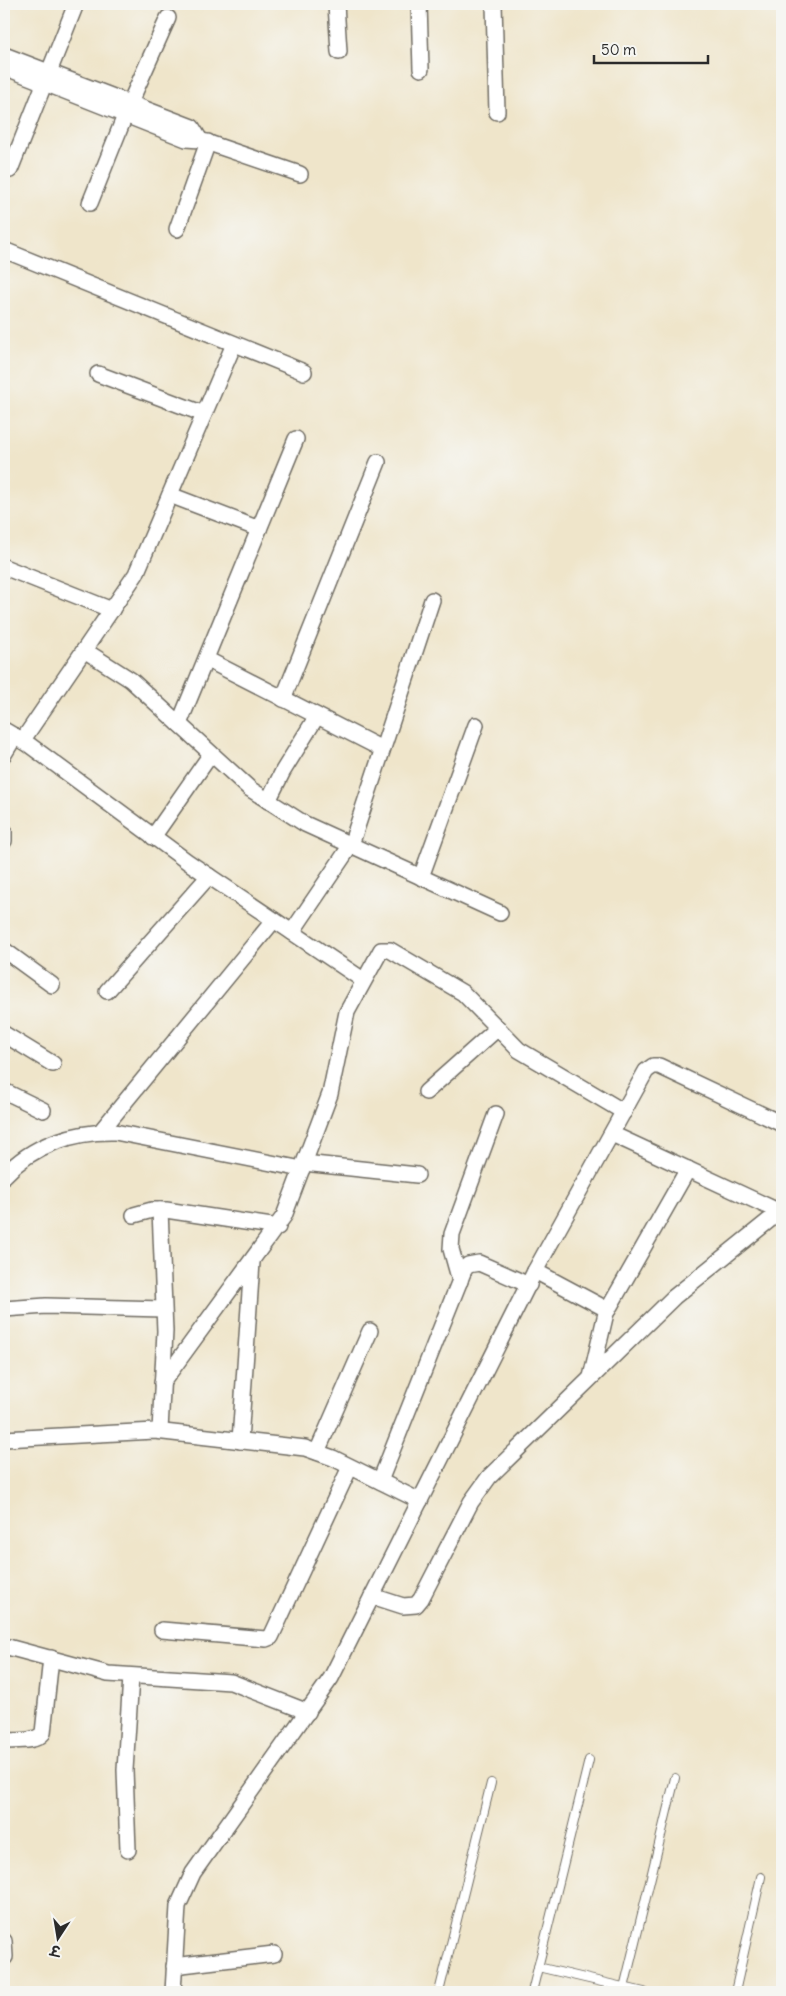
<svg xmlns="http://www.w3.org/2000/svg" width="786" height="1996" viewBox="0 0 786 1996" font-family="Delius,'Playpen Sans Deva',sans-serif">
<rect width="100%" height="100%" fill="#f6f6f2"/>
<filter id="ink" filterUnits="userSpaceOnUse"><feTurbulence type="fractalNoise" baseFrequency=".02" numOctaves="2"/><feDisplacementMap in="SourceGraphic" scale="10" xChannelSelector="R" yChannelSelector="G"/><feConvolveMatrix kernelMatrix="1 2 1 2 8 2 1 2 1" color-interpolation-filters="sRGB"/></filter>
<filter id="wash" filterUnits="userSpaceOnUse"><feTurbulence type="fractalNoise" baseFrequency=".0096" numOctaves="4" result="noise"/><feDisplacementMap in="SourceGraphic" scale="20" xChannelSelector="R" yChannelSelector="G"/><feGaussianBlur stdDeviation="1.12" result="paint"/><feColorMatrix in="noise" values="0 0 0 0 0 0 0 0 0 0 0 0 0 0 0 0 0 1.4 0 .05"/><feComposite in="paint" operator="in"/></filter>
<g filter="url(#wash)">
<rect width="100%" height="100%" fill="#efe5ca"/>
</g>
<g filter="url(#ink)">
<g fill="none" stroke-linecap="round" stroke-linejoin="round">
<defs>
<g id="service">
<path d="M538 1967 644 1992"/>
<path d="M439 1992 491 1783"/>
<path d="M532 1992 589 1760"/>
<path d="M623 1992 675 1778"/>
<path d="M735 1992 761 1877"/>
</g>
<g id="minor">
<path d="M336 4 339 52"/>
<path d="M419 4 421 69"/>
<path d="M494 4 497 112"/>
<path d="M4 55 192 127 200 140"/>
<path d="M4 67 186 139 200 140 300 174"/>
<path d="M10 170 76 4"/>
<path d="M90 203 130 103 168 18"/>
<path d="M177 229 208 142"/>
<path d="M4 250 304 372"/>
<path d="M98 374 204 414"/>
<path d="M170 495 259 529"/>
<path d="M4 567 112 610"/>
<path d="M84 650 131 680 250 789 305 824 500 913"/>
<path d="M206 659 382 749"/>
<path d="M283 699 378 462"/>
<path d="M179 724 296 439"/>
<path d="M4 730 28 744 188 862 363 980"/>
<path d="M22 741 136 574 234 344"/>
<path d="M4 754 15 736"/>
<path d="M268 801 283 771 317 716"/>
<path d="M4 831V841"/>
<path d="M153 837 211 754"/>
<path d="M421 877 476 725"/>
<path d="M292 932 351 845 432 600"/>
<path d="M4 950 52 985"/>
<path d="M107 991 209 876"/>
<path d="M4 1034 53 1064"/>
<path d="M4 1091 43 1110"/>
<path d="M426 1092 498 1028"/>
<path d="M101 1131 274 920"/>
<path d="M612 1134 780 1212"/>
<path d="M304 1163 417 1175"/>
<path d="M4 1176C32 1145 74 1131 115 1132L302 1169"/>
<path d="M134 1215 152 1210H166L278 1227"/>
<path d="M535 1271 608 1310"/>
<path d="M460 1281 451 1249 452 1234 496 1114"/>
<path d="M4 1309 46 1306 163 1309"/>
<path d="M591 1377 606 1313 688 1169"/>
<path d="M162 1383 284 1216 330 1094 347 1012 381 950H390L463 993 519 1050 624 1112"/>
<path d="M160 1431 165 1331 160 1210"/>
<path d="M4 1439 155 1431 305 1448 333 1458 420 1501"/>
<path d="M240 1441 252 1262"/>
<path d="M317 1452 370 1331"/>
<path d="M380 1481 464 1270 468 1265 479 1263 529 1285"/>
<path d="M372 1596 403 1606 416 1605 421 1599 471 1502 489 1477 674 1297 782 1210"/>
<path d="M162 1630 266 1639 271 1637 350 1467"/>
<path d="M4 1646 108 1674 231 1682 308 1712"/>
<path d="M4 1741C16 1740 35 1743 43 1733L51 1658"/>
<path d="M128 1850 125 1770 131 1677"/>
<path d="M4 1941 5 1957"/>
<path d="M174 1966 274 1954"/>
<path d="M173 1992 178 1906 193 1873 331 1678 535 1271 646 1071 653 1066H659L782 1124"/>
</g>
</defs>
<!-- service casing -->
<use href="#service" stroke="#706c63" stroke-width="10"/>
<!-- minor casing -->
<use href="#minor" stroke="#706c63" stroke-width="18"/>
<!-- service -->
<use href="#service" stroke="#fff" stroke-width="8"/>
<!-- minor -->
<use href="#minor" stroke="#fff" stroke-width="15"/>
</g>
</g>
<!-- margin -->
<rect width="786" height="1996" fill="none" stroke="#f6f6f2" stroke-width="20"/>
<!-- north arrow -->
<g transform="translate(58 1938) rotate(192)" stroke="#f6f6f2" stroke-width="4" paint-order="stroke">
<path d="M0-4L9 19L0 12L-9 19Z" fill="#2b2b2b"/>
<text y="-8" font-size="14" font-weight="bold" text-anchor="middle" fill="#2b2b2b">उ</text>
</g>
<!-- scale -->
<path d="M594 55v8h114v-8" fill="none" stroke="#2b2b2b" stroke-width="2.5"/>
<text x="601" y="55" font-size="15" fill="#2b2b2b" stroke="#f6f6f2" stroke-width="4" paint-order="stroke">50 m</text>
</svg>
